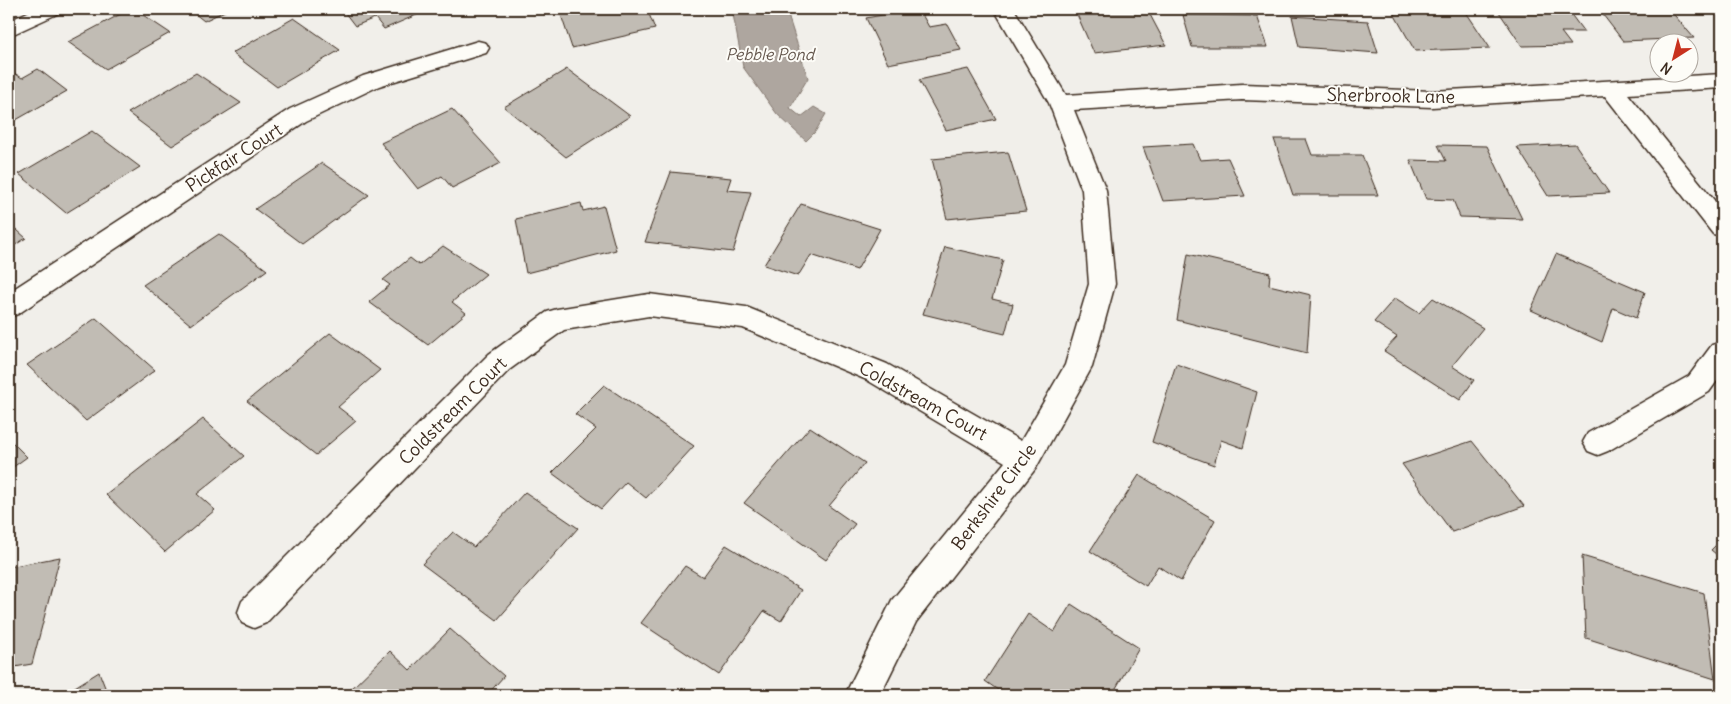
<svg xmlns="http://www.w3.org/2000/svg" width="1731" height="704" viewBox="0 0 1731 704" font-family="Delius,sans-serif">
<rect width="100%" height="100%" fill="#f1efea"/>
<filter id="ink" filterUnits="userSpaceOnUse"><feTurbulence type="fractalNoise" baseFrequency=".02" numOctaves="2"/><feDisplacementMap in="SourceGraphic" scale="10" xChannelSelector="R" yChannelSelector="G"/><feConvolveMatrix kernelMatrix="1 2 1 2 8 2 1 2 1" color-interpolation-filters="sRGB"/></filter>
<g filter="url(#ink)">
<!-- water -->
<path fill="#aea69f" stroke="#80746b" d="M732 9H786L808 78 790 108 801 117 814 107 826 114 815 132 806 141 777 114 743 67Z"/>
<!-- building -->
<g fill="#c1bcb4" stroke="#3b2a1e">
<path d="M130 9H134L170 33 106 69 68 42Z"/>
<path d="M189 9H229L204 21Z"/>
<path d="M342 9H427L428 10 384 29 375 18 355 26Z"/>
<path d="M559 9H647L655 29 572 48Z"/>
<path d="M915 9H919L929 27 947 24 961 50 888 64 866 18Z"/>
<path d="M1088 9H1147L1166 45 1094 53 1075 10Z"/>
<path d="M1414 9H1464L1490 48 1415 51 1393 12H1415Z"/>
<path d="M1497 9H1567L1584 32H1561L1571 45 1522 46Z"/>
<path d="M1669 9 1694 38 1623 41 1600 11Z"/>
<path d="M1183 15 1257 16 1268 47H1192Z"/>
<path d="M1292 16 1368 21 1378 53 1299 47Z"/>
<path d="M294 18 340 50 277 87 232 53Z"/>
<path d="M38 69 67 91 9 124V72L11 71 22 78Z"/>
<path d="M567 69 630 116 566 157 504 107Z"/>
<path d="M968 69 996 119 946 130 919 80Z"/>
<path d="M196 73 241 103 172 146 128 113Z"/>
<path d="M452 109 501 163 452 188 442 176 418 189 381 143Z"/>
<path d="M92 131 140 167 66 213 19 174Z"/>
<path d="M1274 139H1306L1312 155H1362L1378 195H1293Z"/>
<path d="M1193 144 1200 160 1228 158 1245 196 1163 201 1143 147Z"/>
<path d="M1575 144 1609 193 1548 196 1517 147Z"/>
<path d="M1438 145 1487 146 1522 219 1460 217 1453 200 1426 199 1410 160 1446 161Z"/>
<path d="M1008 152 1026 211 947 219 932 159Z"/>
<path d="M322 163 369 195 302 244 255 209Z"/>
<path d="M671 172 731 178 727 190 751 192 733 252 645 242Z"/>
<path d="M581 203 583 211 604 206 616 250 526 273 516 219Z"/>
<path d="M801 204 880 229 857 270 811 255 798 276 764 265Z"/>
<path d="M9 223 26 238 9 249Z"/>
<path d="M219 234 267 270 191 325 143 285Z"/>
<path d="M443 246 486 274 452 302 466 313 428 345 369 302 390 285 383 280 410 258 419 265Z"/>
<path d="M945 247 1003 260 992 299 1013 304 1005 334 923 314Z"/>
<path d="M1188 254 1270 273 1269 285 1311 295 1307 353 1177 320Z"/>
<path d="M1556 254 1645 292 1636 318 1613 308 1602 342 1531 310Z"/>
<path d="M1395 298 1419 313 1433 298 1483 328 1452 366 1474 380 1460 400 1384 351 1397 337 1374 322Z"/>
<path d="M96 318 155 370 86 421 27 365Z"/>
<path d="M330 333 380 370 338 407 356 421 316 455 247 401Z"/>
<path d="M1176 364 1257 392 1243 448 1221 440 1214 465 1152 442Z"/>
<path d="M604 385 694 446 646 498 626 482 601 509 552 473 596 429 575 414Z"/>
<path d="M203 419 244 456 197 494 215 510 165 552 106 495Z"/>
<path d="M810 427 865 463 829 506 855 524 826 560 744 503Z"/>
<path d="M9 439 27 457 9 470Z"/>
<path d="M1472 441 1524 506 1452 532 1402 464Z"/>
<path d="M1139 475 1215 520 1181 581 1158 566 1146 586 1090 551Z"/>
<path d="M525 492 578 528 497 620 422 564 453 532 474 547Z"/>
<path d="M1722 539V559L1711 550Z"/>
<path d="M726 545 801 590 781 621 764 611 719 675 641 623 685 566 703 577Z"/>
<path d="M1582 556 1704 593 1715 679 1586 638Z"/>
<path d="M60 557 32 664 9 668V567Z"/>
<path d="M1071 604 1139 648 1112 695H1005L985 681 1028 614 1054 632Z"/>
<path d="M450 629 504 676 487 695H345L390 651 410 670Z"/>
<path d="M99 672 108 695H62Z"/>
</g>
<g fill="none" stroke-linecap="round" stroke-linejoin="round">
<defs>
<g id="minor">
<path d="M34 9H60L57 14 9 36V21Z"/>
<path d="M994 9H1014L1066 95 1242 84 1432 91 1722 74V88L1628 94 1722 210V236L1713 234 1605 96 1432 107 1242 100 1074 110 1106 190 1115 284 1092 367 1036 468 916 622 880 695H845L892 600 1005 462 867 380 743 328 649 316 564 330 509 370 266 623 254 628 242 623 238 612 242 601 489 354 547 312 557 309 649 294 746 307 887 364 1021 441 1065 365 1089 284 1082 190 1049 103Z"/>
<path d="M478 41 486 43 489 48 486 53 379 86 306 121 18 314 9 317V292L290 109 363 76Z"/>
<path d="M1722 342V374L1709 392 1608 451 1598 455 1588 451 1583 442 1588 433 1689 376 1712 345Z"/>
</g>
</defs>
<!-- minor casing -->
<use href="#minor" stroke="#3b2a1e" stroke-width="3"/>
<!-- minor -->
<use href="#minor" fill="#fdfcf7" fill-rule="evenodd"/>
</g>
</g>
<g text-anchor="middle" stroke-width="4" stroke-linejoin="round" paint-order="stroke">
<!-- far-water labels -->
<g font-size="16" font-style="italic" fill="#63554b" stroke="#fdfcf7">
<text x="770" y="60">Pebble Pond</text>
</g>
<!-- street labels -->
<g font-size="18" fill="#3b2a1e" stroke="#fdfcf7">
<text transform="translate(1391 96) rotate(1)" y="6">Sherbrook Lane</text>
<text transform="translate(234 158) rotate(-33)" y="6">Pickfair Court</text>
<text transform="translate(923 401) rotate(29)" y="6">Coldstream Court</text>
<text transform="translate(453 411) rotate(-45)" y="6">Coldstream Court</text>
<text transform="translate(994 497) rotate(-53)" y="6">Berkshire Circle</text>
</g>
</g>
<!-- margin -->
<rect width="1731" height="704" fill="none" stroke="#fdfcf7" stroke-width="30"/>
<rect x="15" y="15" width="1701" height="674" fill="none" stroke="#3b2a1e" stroke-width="2" filter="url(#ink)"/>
<!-- north arrow -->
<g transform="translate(1674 58) rotate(216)"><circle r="24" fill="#fdfcf7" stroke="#afa8a0"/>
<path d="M0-4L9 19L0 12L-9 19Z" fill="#c8321e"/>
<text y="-8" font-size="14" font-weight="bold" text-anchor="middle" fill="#3b2a1e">N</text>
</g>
</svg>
